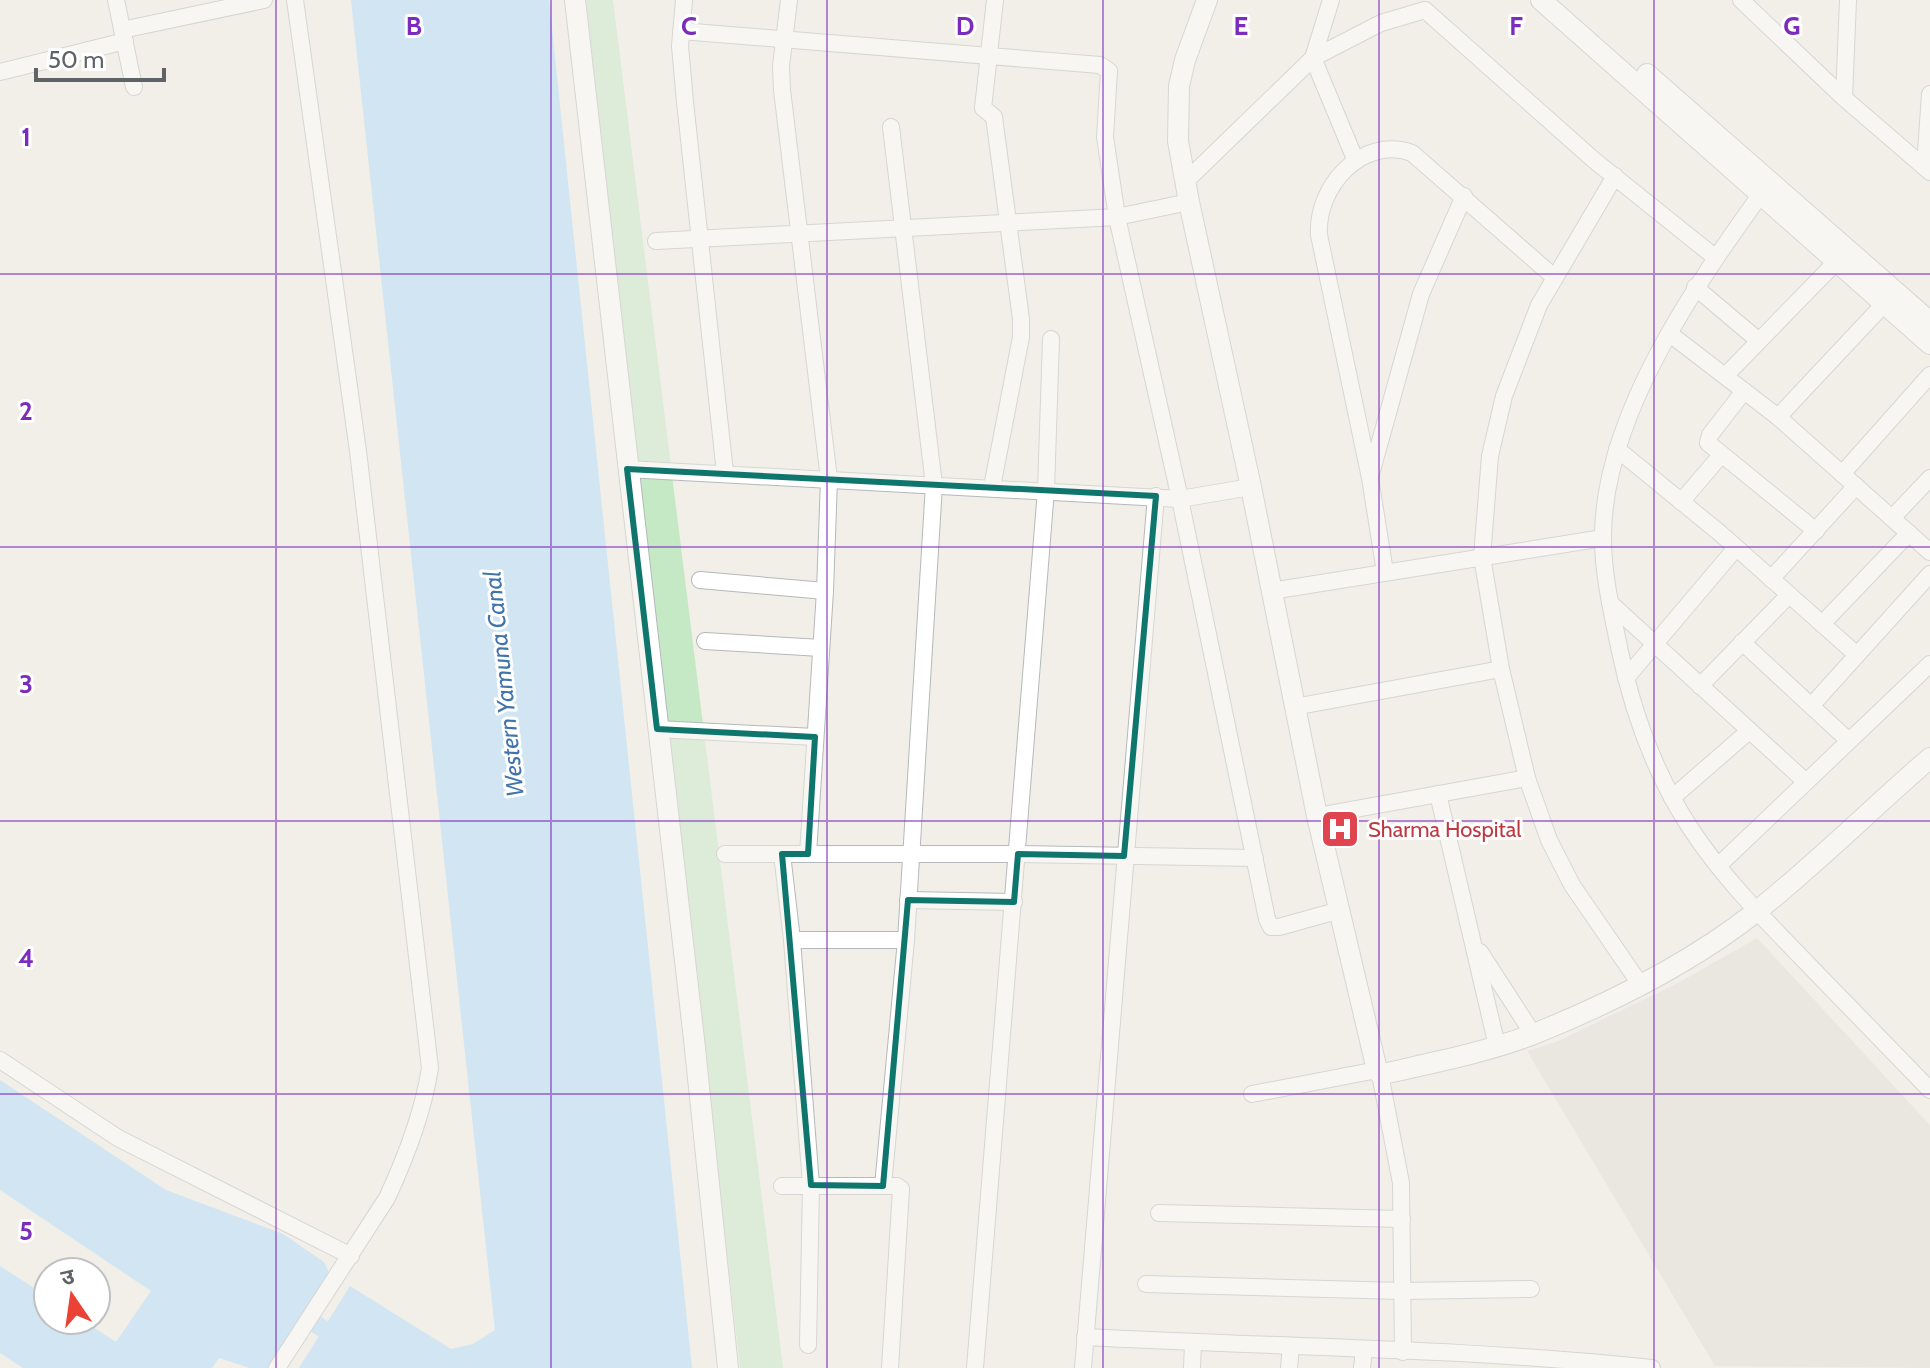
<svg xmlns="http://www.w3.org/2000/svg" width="1930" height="1368" viewBox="0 0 1930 1368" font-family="Cabin,'Noto Sans Devanagari',sans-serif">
<rect width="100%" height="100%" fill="#f1efe8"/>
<!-- education -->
<path fill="#e1ded6" d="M1757 938 1930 1125V1368L1715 1366 1527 1051 1556 1042 1678 983Z"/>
<!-- green -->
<path fill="#c5e8c5" d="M586 0H613L783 1368H740Z"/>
<!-- water -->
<g fill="#aadaff">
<path d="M351 0H549L692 1368H299L350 1286 451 1349 473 1344 495 1330Z"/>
<path d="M0 1080 166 1190 283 1234 324 1262 330 1274 271 1368H250L219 1358 212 1368H23L0 1353V1266L48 1297V1320H82L116 1342 151 1291 0 1190Z"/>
</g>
<!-- shadow -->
<path fill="#0003" d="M1346 824 1354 828 1356 839 1345 841 1337 837Z"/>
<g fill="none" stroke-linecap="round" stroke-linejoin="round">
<!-- canal -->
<path stroke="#aadaff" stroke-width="18" d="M296 1311 383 1368"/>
</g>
<!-- building -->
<path fill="#cccac5" d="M1347 822 1349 835 1336 838 1332 824Z"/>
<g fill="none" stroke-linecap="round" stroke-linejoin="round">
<defs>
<g id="minor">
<path d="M116 0 134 87"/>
<path d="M684 0 680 46 685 102 725 473"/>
<path d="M789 0 781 66 782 90 829 479 825 591 808 854"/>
<path d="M1331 0 1313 58 1355 159"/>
<path d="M1741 0 1844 98 1930 172"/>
<path d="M122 30 264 0"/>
<path d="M681 31 1100 65 1109 71 1105 137 1117 217 1180 499 1267 919 1271 927H1279L1340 910"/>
<path d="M0 72 125 41"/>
<path d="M1844 98 1848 0"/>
<path d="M1925 167 1930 94"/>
<path d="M1615 176 1539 305 1504 396 1490 456 1482 557 1501 669 1527 778 1549 840 1572 885 1640 984"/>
<path d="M1186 181 1313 58 1381 23 1425 10 1595 161 1716 258"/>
<path d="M1766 187C1697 283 1602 416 1603 539 1603 575 1612 612 1619 647 1632 710 1654 772 1689 826 1720 874 1760 915 1799 955 1843 1000 1886 1045 1930 1090"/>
<path d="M656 241 1117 217 1189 202"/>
<path d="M1695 287 1759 341"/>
<path d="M1670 334 1778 417 1930 552"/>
<path d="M1725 376 1837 261"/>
<path d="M1744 391 1710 435 1708 443 1816 531"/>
<path d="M1778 417 1885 303"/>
<path d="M1617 449 1721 534 1857 655"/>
<path d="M627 469 1180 499 1251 487"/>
<path d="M1371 474 1421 294 1464 196"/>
<path d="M1842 474 1930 375"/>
<path d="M992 487 1021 337V319L994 117 983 108 995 0"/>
<path d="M1681 502 1721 455"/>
<path d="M1892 518 1930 478"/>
<path d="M1385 572 1370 478 1319 235C1316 187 1362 135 1412 153L1554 277"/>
<path d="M1771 579 1856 486"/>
<path d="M700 580 825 591"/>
<path d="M1271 591 1603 538"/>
<path d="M1610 603 1806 782"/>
<path d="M1822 624 1909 533"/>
<path d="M705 641 821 648"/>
<path d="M1742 642 1849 741"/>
<path d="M1626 678 1736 548"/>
<path d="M1700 686 1789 595"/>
<path d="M1812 705 1930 574"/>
<path d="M1294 707 1501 669"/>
<path d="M657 729 815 737"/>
<path d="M1438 794 1497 1046"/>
<path d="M1672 798 1749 731"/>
<path d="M1317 816 1527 778"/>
<path d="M725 854H1018L1255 858"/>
<path d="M782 854 792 940 811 1185 808 1345"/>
<path d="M1718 866 1930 664"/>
<path d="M908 900 1014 902"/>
<path d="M792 940H906"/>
<path d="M1480 952 1533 1034"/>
<path d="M0 1060 118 1138 351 1256"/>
<path d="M1380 1074 1401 1183 1403 1352"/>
<path d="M1252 1094 1377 1070"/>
<path d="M782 1186H897L901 1189 890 1368"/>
<path d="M883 1186 906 940 934 485 891 127"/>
<path d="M1159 1213 1402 1219"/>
<path d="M1146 1284 1402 1291 1531 1289"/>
<path d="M1085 1337C1274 1347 1464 1348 1652 1368"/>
<path d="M277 1368 387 1198C406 1157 423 1113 430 1068L358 451 295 0"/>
<path d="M975 1368 1046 490 1051 339"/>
<path d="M1083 1368 1156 496"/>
<path d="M1192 1368 1193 1343"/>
<path d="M1289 1368 1291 1346"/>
<path d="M1362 1368 1364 1350"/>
</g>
<g id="tertiary">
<path d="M575 0 694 1039 728 1368"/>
<path d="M1207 0 1185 60 1179 86 1178 141 1189 202 1251 487 1317 816 1377 1070 1380 1074 1387 1073C1436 1062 1487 1052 1534 1034 1611 1003 1691 963 1757 911 1817 863 1872 808 1930 758"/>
<path d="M1541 0 1930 344"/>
<path d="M1647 74 1930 322"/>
</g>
</defs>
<!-- minor casing -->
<use href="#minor" stroke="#b5b8bc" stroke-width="18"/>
<!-- tertiary casing -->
<use href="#tertiary" stroke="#b5b8bc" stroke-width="22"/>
<!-- minor -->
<use href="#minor" stroke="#fff" stroke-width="16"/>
<!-- tertiary -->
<use href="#tertiary" stroke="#fff" stroke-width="20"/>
</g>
<!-- marked area -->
<path d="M0 0H1930V1368H0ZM627 469 1156 496 1124 856 1018 854 1014 902 908 900 883 1186 811 1185 782 854H808L815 737 657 729Z" fill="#f1efe8" fill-opacity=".55" fill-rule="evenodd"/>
<path fill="none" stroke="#0f766e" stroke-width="6" stroke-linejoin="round" d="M627 469 1156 496 1124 856 1018 854 1014 902 908 900 883 1186 811 1185 782 854H808L815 737 657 729Z"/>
<!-- grid -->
<path fill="none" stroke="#7b2cbf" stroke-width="2" stroke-opacity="0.55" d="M276 0V1368M551 0V1368M827 0V1368M1103 0V1368M1379 0V1368M1654 0V1368M0 274H1930M0 547H1930M0 821H1930M0 1094H1930"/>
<!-- icons -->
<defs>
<symbol id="hospital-square" viewBox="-11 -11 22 22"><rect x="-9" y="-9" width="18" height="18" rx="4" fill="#e0444e" stroke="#fff"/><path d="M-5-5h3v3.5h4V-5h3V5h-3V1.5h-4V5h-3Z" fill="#fff"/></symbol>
</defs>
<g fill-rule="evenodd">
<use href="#hospital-square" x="1318" y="807" width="44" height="44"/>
</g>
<g text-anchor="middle" stroke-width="6" stroke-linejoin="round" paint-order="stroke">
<!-- health labels -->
<g font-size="22" fill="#be3a42" stroke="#fff" text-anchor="start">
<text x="1368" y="837">Sharma Hospital</text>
</g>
<!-- water labels -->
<g font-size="24" font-style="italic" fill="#4174aa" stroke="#fff">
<text transform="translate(504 684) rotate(-96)" y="8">Western Yamuna Canal</text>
</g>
</g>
<g font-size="26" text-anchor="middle" font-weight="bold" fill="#7b2cbf" stroke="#fff" stroke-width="6" stroke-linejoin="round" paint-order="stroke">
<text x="414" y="35">B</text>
<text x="689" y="35">C</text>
<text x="965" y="35">D</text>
<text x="1241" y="35">E</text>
<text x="1516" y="35">F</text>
<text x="1792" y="35">G</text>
<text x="26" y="146">1</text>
<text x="26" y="420">2</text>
<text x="26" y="693">3</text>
<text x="26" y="967">4</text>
<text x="26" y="1240">5</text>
</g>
<!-- north arrow -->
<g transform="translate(72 1296) rotate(347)"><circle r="38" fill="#ffffff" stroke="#bfc1c3" stroke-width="2"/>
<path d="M0-6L14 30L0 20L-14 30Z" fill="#ea4335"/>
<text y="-12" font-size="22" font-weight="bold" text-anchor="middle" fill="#5f6368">उ</text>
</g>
<!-- scale -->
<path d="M36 68v12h128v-12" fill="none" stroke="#5f6368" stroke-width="4"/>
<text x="48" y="68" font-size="24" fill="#5f6368" stroke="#ffffff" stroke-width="6" paint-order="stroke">50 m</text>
</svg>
